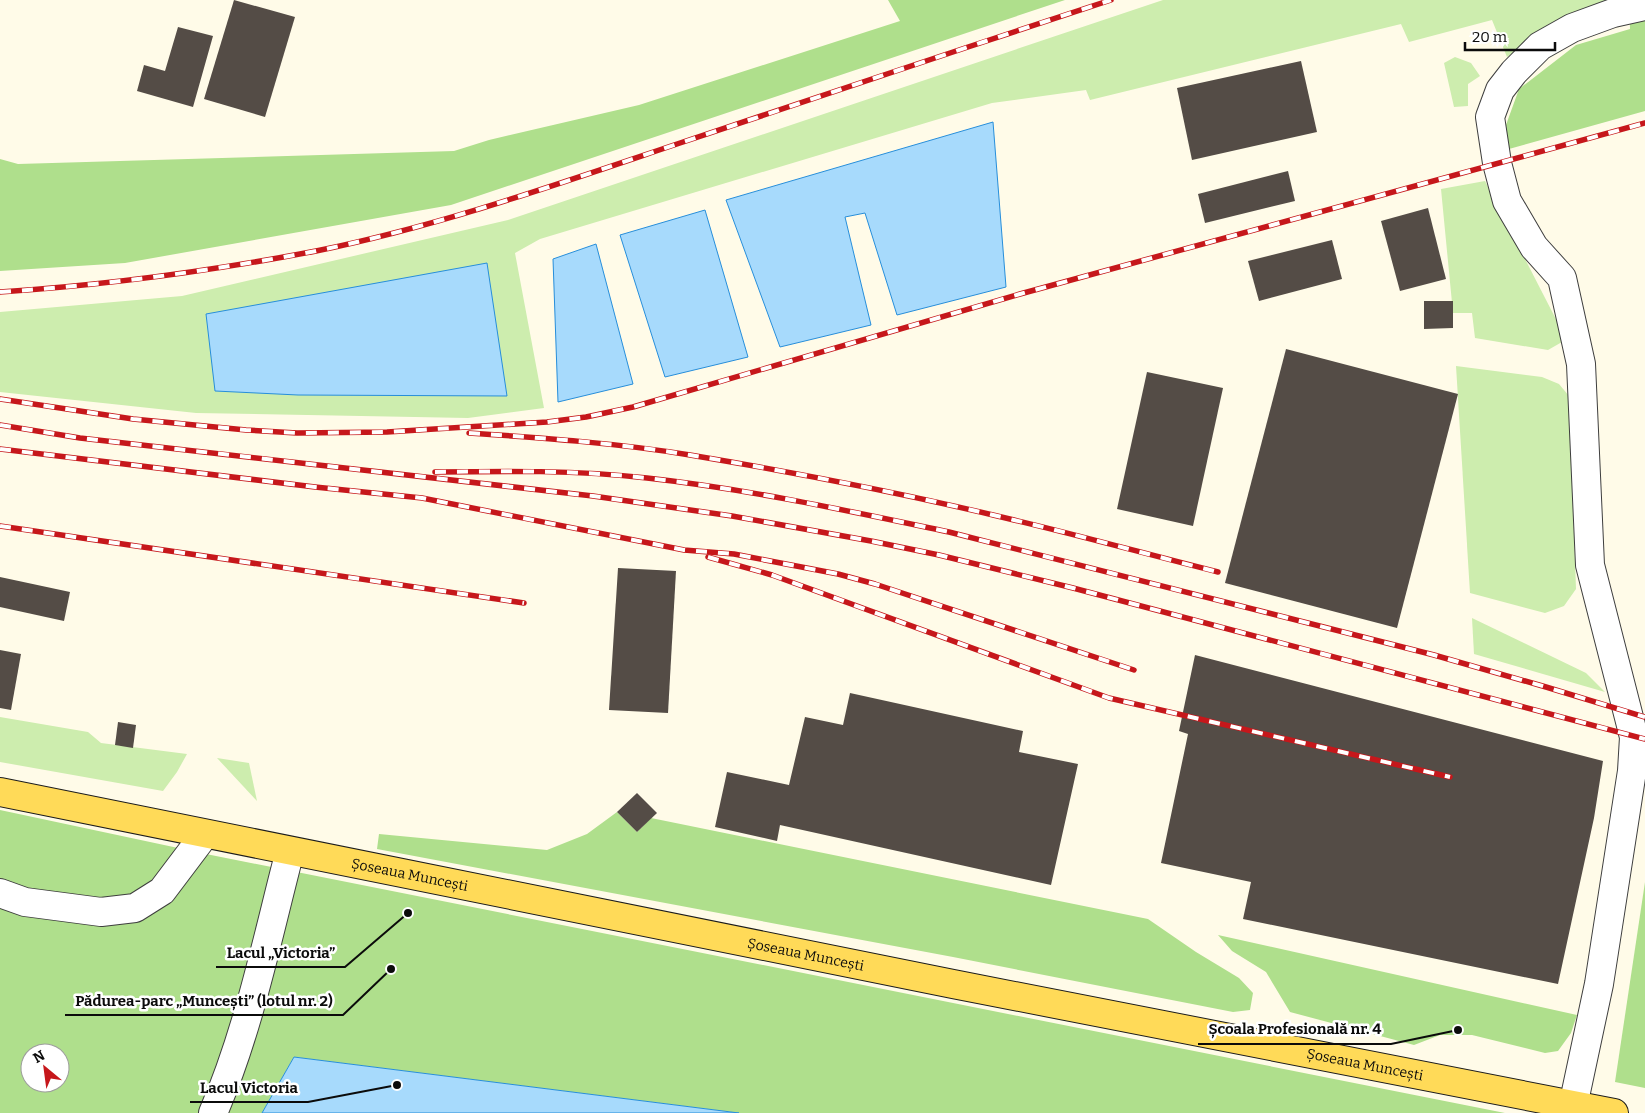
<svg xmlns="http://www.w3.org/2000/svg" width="1645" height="1113" viewBox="0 0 1645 1113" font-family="Bitter,serif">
<rect width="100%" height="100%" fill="#fffbe8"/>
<!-- green -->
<g fill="#cdedae">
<path d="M1163 0H1612L1553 23 1507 57 1492 20 1409 42 1401 24 1090 100 1086 90 992 103 540 239 515 253 544 408 468 418 196 413 0 392V312L182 296 508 220Z"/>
<path d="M1455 57 1471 63 1480 76 1468 84V106L1454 107 1444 63Z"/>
<path d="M1485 181 1561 329 1562 342 1548 350 1475 338 1472 313H1453L1441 189Z"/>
<path d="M1456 366 1542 377 1559 384 1569 396 1576 589 1564 606 1545 613 1470 593Z"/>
<path d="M1472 618 1586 673 1605 692 1474 654Z"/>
<path d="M0 717 88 732 101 743 187 754 177 772 163 791 0 762Z"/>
<path d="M217 758 249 763 257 801Z"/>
</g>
<!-- forest -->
<g fill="#afdf8c" fill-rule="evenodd">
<path d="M888 0H1065L451 205 125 263 0 271V159L18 164 454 151 489 140 639 105 900 21Z"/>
<path d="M1629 0H1645V111L1509 149 1506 125 1519 89 1576 45 1630 29Z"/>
<path d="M0 810 211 855 1505 1113H739L294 1057 262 1113H0ZM30 1053H60V1083H30Z"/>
<path d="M617 812 637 832 651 818 1148 919 1196 952 1239 978 1253 993 1250 1010 1233 1012 953 957 377 849 379 834 547 850 587 834Z"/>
<path d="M1645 882V1088L1615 1082Z"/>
<path d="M1218 935 1577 1015 1571 1033 1558 1051 1545 1053 1472 1035H1440L1414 1045 1290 1012 1266 972 1232 951Z"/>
</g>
<!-- water -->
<g fill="#a7dafc" stroke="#278eda">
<path d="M993 122 1006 287 897 315 865 213 845 217 871 325 780 347 726 200Z"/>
<path d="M705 210 748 357 665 377 620 235Z"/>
<path d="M596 244 633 384 558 402 553 259Z"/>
<path d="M487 263 507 396 298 395 215 391 206 314Z"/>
<path d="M294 1057 739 1113H262Z"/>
</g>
<!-- building -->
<g fill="#544c46">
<path d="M234 0 295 17 265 117 204 99Z"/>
<path d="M178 27 213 36 193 107 137 91 144 65 165 71Z"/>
<path d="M1301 61 1317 132 1192 160 1177 88Z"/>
<path d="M1288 171 1295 201 1205 223 1198 194Z"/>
<path d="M1428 208 1446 279 1400 291 1381 221Z"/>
<path d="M1332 240 1342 279 1259 301 1248 261Z"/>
<path d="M1424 301H1453V328L1424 329Z"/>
<path d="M1286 349 1458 394 1397 628 1225 583Z"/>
<path d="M1147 372 1223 388 1193 526 1117 509Z"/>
<path d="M618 568 676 571 668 713 609 710Z"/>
<path d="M0 577 70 592 64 621 0 607Z"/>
<path d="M0 650 21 654 11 710 0 708Z"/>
<path d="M1195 655 1603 761 1594 818 1558 984 1243 919 1251 882 1161 863 1188 734 1179 731Z"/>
<path d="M850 693 1023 731 1019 752 1078 764 1051 885 780 825 777 841 715 827 727 772 789 785 805 717 843 725Z"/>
<path d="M118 722 136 725 133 748 115 745Z"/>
<path d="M637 793 657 813 637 832 617 812Z"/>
</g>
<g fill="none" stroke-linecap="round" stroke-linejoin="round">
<defs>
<g id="minor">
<path d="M0 893 25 902 101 912 135 908 162 891 205 834"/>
<path d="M1573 1106 1599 984 1632 771 1634 737 1590 565 1581 364 1562 278 1534 247 1507 201 1497 163 1490 117 1500 90 1514 72 1540 46 1572 28 1613 13 1645 6"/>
<path d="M213 1113C249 1030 267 939 290 851"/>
</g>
<g id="major">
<path id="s1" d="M0 792 953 984 1614 1113"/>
</g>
</defs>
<!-- minor casing -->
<use href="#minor" stroke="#3e3e3e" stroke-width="30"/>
<!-- major casing -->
<use href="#major" stroke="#1c1c1c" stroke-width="30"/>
<!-- minor -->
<use href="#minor" stroke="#fff" stroke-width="28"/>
<!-- major -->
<use href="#major" stroke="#ffda58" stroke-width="28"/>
<defs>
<g id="rail">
<path d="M0 292C106 285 211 271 316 251 439 226 558 184 677 144 822 96 966 47 1111 0"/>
<path d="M0 399 133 419 246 430 297 433 387 432 547 422 586 417 633 407 1020 294 1645 123"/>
<path d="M0 425 80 438 593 496 732 516 871 541 939 555 1073 588 1645 739"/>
<path d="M469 433C543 438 617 443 690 455 798 473 907 494 1014 520 1082 536 1150 555 1218 572"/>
<path d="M0 449 315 487 422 498 684 550 734 554 765 560 838 574 875 584 1134 670"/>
<path d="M435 472C505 471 576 470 647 478 748 489 849 511 949 532L1434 655 1546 687 1645 717"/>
<path d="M0 526 524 603"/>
<path d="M708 557 772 575 1109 698 1450 777"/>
</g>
</defs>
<!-- rail casing -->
<use href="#rail" stroke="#c6171b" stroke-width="5.5"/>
<!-- rail -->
<use href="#rail" stroke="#fff" stroke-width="4" stroke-dasharray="11" stroke-linecap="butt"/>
</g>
<g text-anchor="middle" stroke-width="5" stroke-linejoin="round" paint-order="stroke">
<!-- street labels -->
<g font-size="14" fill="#0b0b0b" stroke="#fff">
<text dy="5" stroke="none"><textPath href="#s1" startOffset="418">Șoseaua Muncești</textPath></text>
<text dy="5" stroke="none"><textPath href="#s1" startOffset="822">Șoseaua Muncești</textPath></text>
<text dy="5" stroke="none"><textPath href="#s1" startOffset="1392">Șoseaua Muncești</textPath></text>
</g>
</g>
<!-- callouts -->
<path fill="none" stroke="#0b0b0b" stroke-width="2" d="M408 913L345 967H216M391 969L343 1015H65M1458 1030L1391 1044H1198M397 1085L308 1102H190"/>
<g fill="#0b0b0b" stroke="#fff" stroke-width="2">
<circle cx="408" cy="913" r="5"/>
<circle cx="391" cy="969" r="5"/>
<circle cx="1458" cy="1030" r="5"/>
<circle cx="397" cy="1085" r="5"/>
</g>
<g font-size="15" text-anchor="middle" font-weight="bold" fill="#0b0b0b" stroke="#fff" stroke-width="5" stroke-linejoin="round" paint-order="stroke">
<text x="281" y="958">Lacul „Victoria”</text>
<text x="204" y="1006">Pădurea-parc „Muncești” (lotul nr. 2)</text>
<text x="1295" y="1034">Școala Profesională nr. 4</text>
<text x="249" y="1093">Lacul Victoria</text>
</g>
<!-- north arrow -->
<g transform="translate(45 1068) rotate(331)"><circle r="24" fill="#ffffff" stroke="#9d9d9d"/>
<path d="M0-4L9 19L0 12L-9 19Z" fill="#c6171b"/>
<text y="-8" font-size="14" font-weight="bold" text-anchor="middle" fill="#0b0b0b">N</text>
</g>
<!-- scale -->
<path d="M1465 42v8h90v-8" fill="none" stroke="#0b0b0b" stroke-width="2.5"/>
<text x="1472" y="42" font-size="15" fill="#0b0b0b" stroke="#ffffff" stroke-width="4" paint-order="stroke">20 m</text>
</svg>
